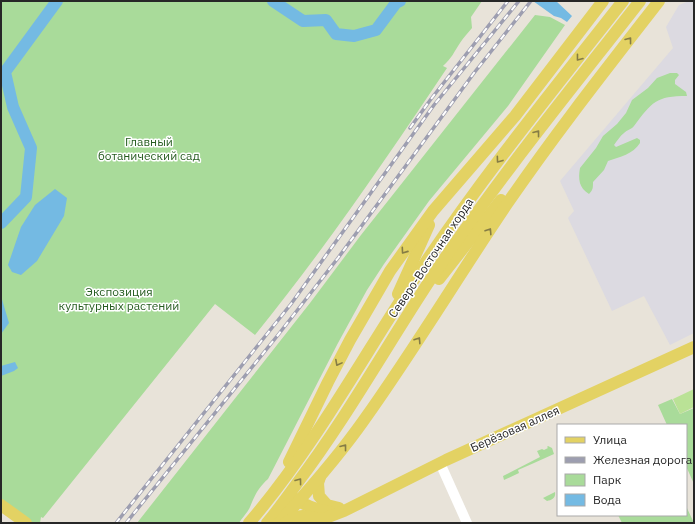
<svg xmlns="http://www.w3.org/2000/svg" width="695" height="524" viewBox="0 0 695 524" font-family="'IBM Plex Sans',sans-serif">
<rect width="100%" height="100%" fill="#e8e3d9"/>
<!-- industrial -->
<path fill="#dcdae1" d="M689 1H694V333L670 345 644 296 612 311 568 218 574 211 560 181 673 48 666 27 679 5Z"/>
<!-- green -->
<g fill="#a9db9a">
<path d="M1 1H482L471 17 472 28C468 33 463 38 460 43 454 52 452 58 443 66L447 68C386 159 324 250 255 335L215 304 43 518 41 517 40 523H32L1 502Z"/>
<path d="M535 15 550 17 565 25 508 106 429 201 384 264 367 290 338 343 268 479C258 488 255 495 250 507 248 512 242 518 239 523H137L310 303 361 235Z"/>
<path d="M670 73H677L679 75 675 80V84L686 92 687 96C656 96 652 102 634 126 632 129 627 130 624 133 620 136 617 141 614 145L616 147 637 138 640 140V143C633 154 620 157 608 161L604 170 593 182C593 188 593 190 589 194 579 188 578 179 580 168L596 148 603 136 617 124 626 113 632 100 648 88 657 78Z"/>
<path d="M672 399 680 414 694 408V484L686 466V425H667L658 405Z"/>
<path d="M548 446 552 448 554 454 534 463 549 495 555 492C556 498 552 500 547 501L543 498 549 495 534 463 518 470 519 473 504 480 503 476 540 457 537 451 542 449 544 450 548 448 547 447Z"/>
<path d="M686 506 694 523H622L618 515H686Z"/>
</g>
<!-- pitch -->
<path fill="#bae296" d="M694 389V407L680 414 673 399Z"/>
<!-- water -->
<g fill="#74bae3">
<path d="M533 1H556L572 16 567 22 561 18 554 16Z"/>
<path d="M55 189 67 198 64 216 37 261 21 275 12 272 8 265 21 227 35 205Z"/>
<path d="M1 296 9 323 1 334Z"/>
<path d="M15 362 18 368 14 371 1 376V366Z"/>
</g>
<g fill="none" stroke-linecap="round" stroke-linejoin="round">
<!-- river -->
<g stroke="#74bae3" stroke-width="12">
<path d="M273 1 303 21 326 20 336 34 354 36 376 30 396 3 400 1"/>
<path d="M1 223 26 197 31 148 13 107 5 72 57 1"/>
</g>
<!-- minor -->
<path stroke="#fff" stroke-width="10" d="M440 463 467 523"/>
<!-- major -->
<g stroke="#e3d263" stroke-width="12">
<path d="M439 279 501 200"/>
<path d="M398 294 429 225"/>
<path d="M289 462 328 382 350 340 390 271 433 211 515 116 603 1"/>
<path d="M320 477 318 483 319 496 327 505 339 508"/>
<path d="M292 497C304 505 315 510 330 512"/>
<path d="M1 505 26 523"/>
<path d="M249 523C316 445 364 354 421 269 483 176 554 89 623 1"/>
<path d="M267 523C278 510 288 496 298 482 347 417 387 345 432 277 496 181 569 92 640 1"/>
<path d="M279 523C309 490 338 457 364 420 414 350 459 275 507 204 555 134 607 68 659 1"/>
<path d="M285 523 296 517 303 516 323 519 344 511 446 460 694 347"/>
</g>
<defs>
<g id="rail">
<path d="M410 128 431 99 508 1"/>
<path d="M116 523 291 304 434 105 519 1"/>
<path d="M126 523 278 335 338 258 474 73 531 1"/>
</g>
</defs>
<!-- rail casing -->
<use href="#rail" stroke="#9d9eb0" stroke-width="3.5"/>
<!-- rail -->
<use href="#rail" stroke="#fff" stroke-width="2" stroke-dasharray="6" stroke-linecap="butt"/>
</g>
<!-- one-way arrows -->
<defs><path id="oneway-chevron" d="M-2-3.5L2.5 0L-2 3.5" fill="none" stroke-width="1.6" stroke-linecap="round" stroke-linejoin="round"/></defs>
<g stroke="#857c45">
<use href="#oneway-chevron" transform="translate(629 40) rotate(-52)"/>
<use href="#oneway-chevron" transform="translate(579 58) rotate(128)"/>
<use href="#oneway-chevron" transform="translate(537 133) rotate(-52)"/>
<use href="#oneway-chevron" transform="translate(499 160) rotate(126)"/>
<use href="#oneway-chevron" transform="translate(489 231) rotate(-57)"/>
<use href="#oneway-chevron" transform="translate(404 251) rotate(125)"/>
<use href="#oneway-chevron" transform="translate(418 340) rotate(-57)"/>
<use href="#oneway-chevron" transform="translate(338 363) rotate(118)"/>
<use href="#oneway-chevron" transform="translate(344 447) rotate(-52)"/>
<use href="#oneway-chevron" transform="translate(299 481) rotate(-53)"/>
</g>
<g text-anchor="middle" stroke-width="3" stroke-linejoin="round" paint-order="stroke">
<!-- park labels -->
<g font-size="12" fill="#255c1f" stroke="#fff">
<text x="149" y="146">Главный<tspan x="149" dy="14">ботанический сад</tspan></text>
<text x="119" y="296">Экспозиция<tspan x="119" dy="14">культурных растений</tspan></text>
</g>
<!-- street labels -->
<g font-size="12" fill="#272727" stroke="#fff">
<text transform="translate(431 258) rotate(-56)" y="4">Северо-Восточная хорда</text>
<text transform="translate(515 429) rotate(-24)" y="4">Берёзовая аллея</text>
</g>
</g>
<!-- border -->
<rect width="695" height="524" fill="none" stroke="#272727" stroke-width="4"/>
<!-- legend -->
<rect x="557" y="424" width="130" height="92" fill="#ffffff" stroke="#a9a9a9"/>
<rect x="565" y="437" width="20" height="6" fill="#e3d263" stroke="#a9a9a9"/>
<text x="593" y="444" font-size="12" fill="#272727">Улица</text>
<rect x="565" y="457" width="20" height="6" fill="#9d9eb0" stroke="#a9a9a9"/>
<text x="593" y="464" font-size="12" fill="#272727">Железная дорога</text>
<rect x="565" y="474" width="20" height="12" fill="#a9db9a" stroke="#a9a9a9"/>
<text x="593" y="484" font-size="12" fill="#272727">Парк</text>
<rect x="565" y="494" width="20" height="12" fill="#74bae3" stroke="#a9a9a9"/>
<text x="593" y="504" font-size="12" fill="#272727">Вода</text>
</svg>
